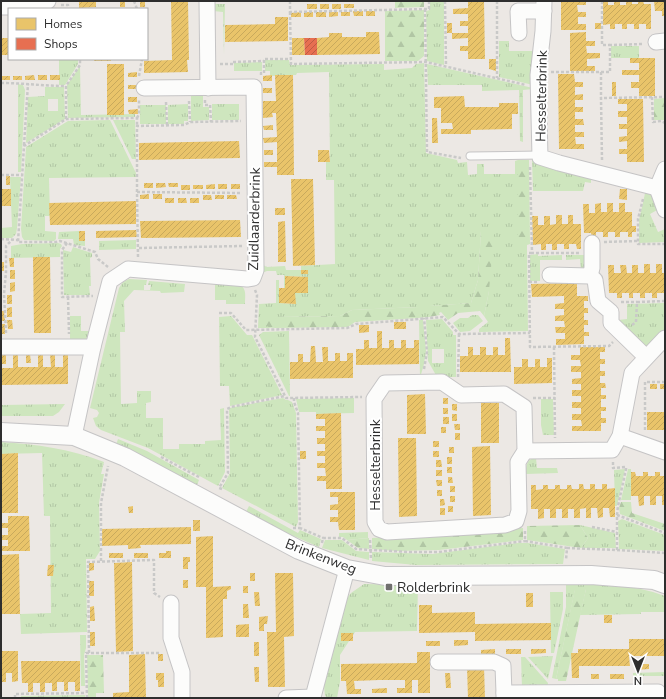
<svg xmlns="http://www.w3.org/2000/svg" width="666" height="699" viewBox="0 0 666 699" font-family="'Nunito Sans',sans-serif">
<defs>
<pattern id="grass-tufts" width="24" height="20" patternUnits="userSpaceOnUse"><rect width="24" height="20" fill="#cee6be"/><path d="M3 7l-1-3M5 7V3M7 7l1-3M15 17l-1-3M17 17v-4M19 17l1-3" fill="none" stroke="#b1c6a4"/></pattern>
<pattern id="forest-firs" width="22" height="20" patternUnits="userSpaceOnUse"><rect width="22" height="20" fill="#cee6be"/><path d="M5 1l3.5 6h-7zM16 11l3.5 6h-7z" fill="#b1c6a4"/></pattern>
<pattern id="homes-hatch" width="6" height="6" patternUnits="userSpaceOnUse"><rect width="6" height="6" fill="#e9c46a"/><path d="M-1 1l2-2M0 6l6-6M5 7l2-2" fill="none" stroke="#c8a95c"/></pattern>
<pattern id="shops-hatch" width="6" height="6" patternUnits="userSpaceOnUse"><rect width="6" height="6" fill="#e76f51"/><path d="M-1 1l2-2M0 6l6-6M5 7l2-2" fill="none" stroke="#bc5c44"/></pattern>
</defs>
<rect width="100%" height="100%" fill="#ece8e4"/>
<!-- grass -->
<g fill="url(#grass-tufts)" fill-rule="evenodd">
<path d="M430 1H444V65L427 61 426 11 430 10Z"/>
<path d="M213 4H225L224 55 223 12 213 11Z"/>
<path d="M499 41H509V51H536L533 85 499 77Z"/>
<rect x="611" y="46" width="28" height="12"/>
<path d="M59 59H78V64L65 85H59Z"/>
<path d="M265 60H289L290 65 384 64V70L412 68 416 64 424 63 426 153 457 160 458 163 467 162 468 175 477 174V164H484V174H515V161L518 160V249H527L528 331 479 332V329L488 322 484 316 489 291 481 231 478 280 471 303 430 306 429 317 418 318V307L352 310 340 316 276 317 269 327 275 328H258L259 304 276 303V280H279V303L295 304V293L308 292V277L285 276V288H284V275H277L276 271H267L262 273 263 265 267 267 285 266 286 270H301V266L335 264 334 180H326V162H330L329 72 297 73 296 75 272 76 270 75V71H265Z"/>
<path d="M262 62V71H234V63Z"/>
<path d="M427 64 533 88V89L523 90V142L520 141 519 90 482 91V85H428Z"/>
<path d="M80 66 81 115 135 114V117L68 118 67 85Z"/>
<path d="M18 84 23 85 25 90 21 172H18Z"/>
<path d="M45 87H64L65 119 26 143 28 97 45 96ZM48 99H58V111H48Z"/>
<path d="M191 94H203V107H209V120L191 121Z"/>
<path d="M188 104V121H184V124H168V105Z"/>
<rect x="212" y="104" width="27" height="16"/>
<rect x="140" y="105" width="26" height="19"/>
<path d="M110 120 136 173V177L49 178 50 216H45V231L56 232V239L54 241 24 240 22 237 21 229 26 147 68 121Z"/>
<path d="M113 120H135L136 159H132Z"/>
<path d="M532 160 591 175V183L585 182 583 191H533Z"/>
<path d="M10 177H21L17 228 16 234 12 238H1V228L12 227Z"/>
<path d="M646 189 651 191 659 209 650 214 658 232 665 229V242L639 243V220Z"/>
<path d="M79 231V241H85V246L74 245 73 239H58L59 232Z"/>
<path d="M136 240V249L99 250V241Z"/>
<path d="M58 243 61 244 62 246 60 249V257L11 258V246L22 244Z"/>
<path d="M73 247 92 253V257L90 258 91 286H89L90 295H64L63 250 71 252Z"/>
<path d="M538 254V256L562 255V260H540V281H530V255Z"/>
<path d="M566 255H586V269H581L580 259 566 260Z"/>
<path d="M129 279 147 280 146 285H144V290H150L151 285H148L149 281 185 284 184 292 161 293 160 291 134 290 124 301 125 332H120L121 404 137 403V391H151V402L146 403V418H163V449H179V444H205V441L221 440 220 409 224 408 225 472 218 486 148 448 101 430 96 426 93 418 97 417 99 413 97 410 90 408 119 288 123 282Z"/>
<path d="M215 282 240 285C247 289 245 296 245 304H226V300H215Z"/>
<path d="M665 303V332L648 349 618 320 627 319V304Z"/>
<path d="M472 315H478L483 321 470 331 460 332 453 323 460 318H468Z"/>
<path d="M70 316H81V331H91C86 343 82 340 70 340Z"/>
<path d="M231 316 247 335H252L282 395 230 406 229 386H220L219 317Z"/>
<path d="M442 319 453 332V335H456V377H437L428 361 426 320ZM432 349H444V363H432Z"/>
<path d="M419 320H423L426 351 424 364 420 378Z"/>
<path d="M289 331 290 396H289L259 335 263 332Z"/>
<path d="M283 398 286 400H288L292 402 296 413 298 522 296 527 222 488 230 473 229 408Z"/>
<path d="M354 398V413L316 414V412H299L296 399Z"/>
<path d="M541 399H553L554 435H543L541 425Z"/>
<path d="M65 404 59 412 53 416H1V405Z"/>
<path d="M118 439 147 451 199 480 197 485 116 445Z"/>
<path d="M1 442C36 444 71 449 104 462L101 474H104L99 503 100 551 95 559H86L87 632 21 634 20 614 51 613 50 516H44L42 453 1 454Z"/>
<path d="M534 458H536L537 468H557L558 473 526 474C526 467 526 460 534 458Z"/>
<path d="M625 469 617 506H615L614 470Z"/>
<path d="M628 469H631V500H621Z"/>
<path d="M249 506 298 533 300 530 321 539 319 547 289 534 246 512Z"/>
<path d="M622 519 665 535V551L619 549 618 521Z"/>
<path d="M580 525 615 533 616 548H581L588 538Z"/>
<path d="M368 532V538L347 540 343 537H339V533Z"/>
<path d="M325 540H342L356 551 369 552V560L322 548Z"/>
<path d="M518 543H528L565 549 563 564 416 565 372 561V552L432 554Z"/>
<path d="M364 584 418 585 417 631 355 632 340 655V682L337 698H328L325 696 324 686 346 599 351 593Z"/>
<path d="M566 584C600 584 633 584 665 596V612H641V614L580 615 586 589 575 590 556 679 552 678 566 607Z"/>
<path d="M550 592H563V609L554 653H551Z"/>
<path d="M80 635H86V648L84 655 85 686H81Z"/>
<path d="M553 656 548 679 528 657Z"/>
<path d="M521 657H525L548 683 547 688H522Z"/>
<path d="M665 672V676H633V673Z"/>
<path d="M85 695V698H21V696Z"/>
</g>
<!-- forest -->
<g fill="url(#forest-firs)">
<path d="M398 1H424V7L395 8V2Z"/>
<path d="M424 10V56L418 61H385V11Z"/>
<path d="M665 98V120H654V99Z"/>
<path d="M518 160H529L530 244 527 245V249H518Z"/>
<path d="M488 228 494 233 489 291 484 316 480 311 458 313 448 320 441 312 439 313 440 315 429 317V306L471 303 478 280 481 231Z"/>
<path d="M418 307V318L355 322 348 327 275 328 269 327 264 324V321L267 318 276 317 340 316 352 310Z"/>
<path d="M621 502H631L632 513 665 524V531L620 514 619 508Z"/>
<path d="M580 525 588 538 581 548 527 540V526Z"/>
<path d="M523 528V540L439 550 397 551 372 549V538Z"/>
<path d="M369 538V549L358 548 347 540Z"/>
<path d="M575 589H586L566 681H558V679H556Z"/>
<path d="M87 655H103L104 693H96V698H88Z"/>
</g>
<!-- homes -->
<g fill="url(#homes-hatch)">
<path d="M79 1H96V7L79 8Z"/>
<rect x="120" y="1" width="5" height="6"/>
<rect x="140" y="1" width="5" height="6"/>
<path d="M171 1H188L189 60H187L188 72 144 73V61L172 60Z"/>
<path d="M468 1H484L485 59H468V51H460V46H468V38L452 39V33H447V23H452V33H468V26H460V21H468V14H453V9L468 8Z"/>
<path d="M561 1H586V5H577L578 12H586V17H578V24H586V30H561Z"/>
<path d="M603 1H608V5H614V1H620V5H626V1H632V4H638V1H643L644 4H651V29H646V24H639V29H634V24H627V29H622V24H615V29H610V24L603 25Z"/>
<path d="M654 1H665V16H662V11H655Z"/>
<rect x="307" y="4" width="10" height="5"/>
<rect x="320" y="4" width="9" height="5"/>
<rect x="332" y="4" width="9" height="5"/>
<rect x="344" y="4" width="10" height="4"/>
<path d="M353 11H363V16H354Z"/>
<rect x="366" y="11" width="9" height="5"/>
<path d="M301 12V17H291V13Z"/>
<rect x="304" y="12" width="9" height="5"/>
<rect x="316" y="12" width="10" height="5"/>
<path d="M329 12H338V16L329 17Z"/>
<rect x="341" y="12" width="9" height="4"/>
<path d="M275 17H288V41L225 42V25L275 24Z"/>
<rect x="595" y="23" width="6" height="6"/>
<path d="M366 32H379L380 54 317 55V38L329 37V33H342V37H366Z"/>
<path d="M586 32V41H595V46H586L587 53H600V58L587 59V66H595V71H570V33Z"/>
<rect x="1" y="38" width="8" height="17"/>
<path d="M292 38H304L305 55H292Z"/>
<path d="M630 58H655V96H639V88H631V82H639V75H622V70H639V63H630Z"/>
<rect x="94" y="59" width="17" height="2"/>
<path d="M489 59H496V71L489 69Z"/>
<rect x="107" y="64" width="17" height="51"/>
<path d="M137 72V77H128V73Z"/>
<path d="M558 74H574L575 82H583V87H575V95L583 94V100H575V107H583V112H575V119H583L584 125H575V132H584V137H575L576 144H584V149H559Z"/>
<path d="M34 75 35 80H25V76Z"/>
<rect x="38" y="75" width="9" height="5"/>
<rect x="50" y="75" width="10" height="5"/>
<path d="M272 75V81H263V76Z"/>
<path d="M275 75H293L294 175H277V167H264V162H277V142L264 143 263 138 277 137 276 113H272L273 117 263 118V101H276Z"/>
<rect x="1" y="76" width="9" height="4"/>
<rect x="13" y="76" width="9" height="4"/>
<rect x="612" y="82" width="4" height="14"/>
<rect x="128" y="85" width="9" height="4"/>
<rect x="263" y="88" width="9" height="5"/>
<path d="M464 96 465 107H499V103H518V114H512V129L471 130V134H441V129H453L452 123H441V108H434V97Z"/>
<rect x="128" y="97" width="9" height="5"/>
<path d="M618 99H643L644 162H627V154H619V149H627V141L619 142V137L627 136V129H619V124H627V117H618V111H627V104H618Z"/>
<path d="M138 109V114H129L128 110Z"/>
<path d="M432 118H437L438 143H432Z"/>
<path d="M273 125V130H264L263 126Z"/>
<path d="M239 141 240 158 139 160V143Z"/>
<rect x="264" y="150" width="9" height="5"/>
<path d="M318 150H329L330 162H318Z"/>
<rect x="6" y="176" width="4" height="9"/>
<path d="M291 179H313L315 265 293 266Z"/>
<rect x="144" y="183" width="9" height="5"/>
<path d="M156 183H165L166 187 156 188Z"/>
<path d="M168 183H178V187H169Z"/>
<path d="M215 184V189H206V185Z"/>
<rect x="218" y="184" width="9" height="5"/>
<rect x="231" y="184" width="9" height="5"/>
<rect x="181" y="185" width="9" height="5"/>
<rect x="193" y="185" width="10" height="4"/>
<rect x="1" y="189" width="10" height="17"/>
<path d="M620 189H627V200L619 199Z"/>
<path d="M149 194V199H140V195Z"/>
<rect x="153" y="194" width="9" height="5"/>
<path d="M203 195H211L212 200H203Z"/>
<rect x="215" y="195" width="9" height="4"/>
<path d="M227 195H236L237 199H227Z"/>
<rect x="165" y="198" width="9" height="5"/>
<path d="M178 198H186L187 203H178Z"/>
<rect x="190" y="198" width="9" height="5"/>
<path d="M136 201V224L50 225 49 203Z"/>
<path d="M601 203V212H607V203H613V212H619V203H625V212H632V226H636V232H632V237H628V232H620V237H615V232H608V237H603V232H596V238H592L591 233H584L583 204H589V213H595V204Z"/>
<rect x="275" y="208" width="10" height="7"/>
<path d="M556 215H562V224H568V215H573V224H581V249H577L576 244H569V249H564V244H557V250H552V244H546V250H541V244L533 245 532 216H538V225H544V216H550V225L556 224Z"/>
<path d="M240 220 241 237 141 238 140 221Z"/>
<path d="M285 221 286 262H278V222Z"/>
<path d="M136 230 137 237 96 238V231Z"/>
<rect x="79" y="231" width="6" height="10"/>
<path d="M33 257H50L51 333H34Z"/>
<path d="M9 258H14V267H10Z"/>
<rect x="1" y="262" width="3" height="9"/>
<path d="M644 264H650V273H656V264H662V273H665V293H657V298H652V293H645V298H640V293H633V298H629V293H622V298H617V293H609L608 265H614V273H621L620 265H626L627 273H632V265H638V273H644Z"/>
<rect x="10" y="270" width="5" height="9"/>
<rect x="301" y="270" width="7" height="4"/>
<path d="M285 276 308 277V293H295L296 304 279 303V288H285Z"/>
<path d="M15 282V291L10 292V283Z"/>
<path d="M577 283V296H588V301H584V308H588V313H584V320H588V325H584V332H589V336H584V344L556 345V339H565V333H556L555 327H565L564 321H555V316L564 315V309H555V304L564 303V296L532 297 531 284Z"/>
<rect x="7" y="295" width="5" height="9"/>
<path d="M12 307V317H7V308Z"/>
<path d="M1 311H4L5 321H1Z"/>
<path d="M7 320H12L13 329H8Z"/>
<rect x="394" y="322" width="12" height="7"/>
<rect x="1" y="324" width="4" height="10"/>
<path d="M359 325H369V332L359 333Z"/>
<path d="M377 331H382V348H389V340H394V348H401V340H406V348H414V340H419V364L356 365V349H364V340H369V348H377Z"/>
<path d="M505 338H510L511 372H460V356H468V347H473V355H480V347H486V355H493V347H498V355H505Z"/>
<path d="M311 346H315L316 362H323L322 347H328V361H335V353H340V361H347V353H353V378L290 379V362H298V354H303V362H310Z"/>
<path d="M580 347H605V352H600V359H605V364H600V371H605V376H600V383H605L606 388H601V395H606V399H601V407H606V411H601V418H606V423H601V431H572V426H582L581 420H572V414H581V408H572V402H581V396H572V390H581V384H572V379L581 378V372H571V366H581L580 360H571V355H580Z"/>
<path d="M63 353H68V384L1 385V368H13V354H18V367H38V354H43V367H51L50 354H55V367H63Z"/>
<rect x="1" y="354" width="5" height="10"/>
<path d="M26 354H30L31 363H26Z"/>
<path d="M547 358H552V383L514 384V367H522V359H528V367H535V359H540V367H547Z"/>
<rect x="650" y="384" width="7" height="5"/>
<rect x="660" y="384" width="5" height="5"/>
<path d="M425 394 426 434H407V395Z"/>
<rect x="443" y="398" width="5" height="6"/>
<rect x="481" y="403" width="18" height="40"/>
<path d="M452 404H457V411L452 410Z"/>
<rect x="443" y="408" width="5" height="6"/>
<rect x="647" y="412" width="18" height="18"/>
<path d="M341 413 342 489H326V481H317V476H326L325 468H317V463H325V456H317V451H325V444H317V438H325V431H316V426H325V419H316V414Z"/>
<rect x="452" y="414" width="5" height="7"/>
<rect x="443" y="417" width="6" height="7"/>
<path d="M454 424H460V430H455Z"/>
<rect x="441" y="427" width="5" height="6"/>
<rect x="455" y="433" width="5" height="7"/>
<path d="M398 438H416L417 516 399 517Z"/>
<rect x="433" y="441" width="6" height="6"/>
<path d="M490 446 491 515 473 516 472 447Z"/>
<rect x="449" y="447" width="5" height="6"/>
<rect x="300" y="451" width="6" height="8"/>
<rect x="433" y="451" width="6" height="6"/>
<path d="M18 453V513H1V454Z"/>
<rect x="447" y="457" width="5" height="7"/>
<path d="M436 460H441L442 467H436Z"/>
<rect x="447" y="467" width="5" height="6"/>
<rect x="436" y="470" width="6" height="6"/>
<path d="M631 472H635L636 476H643V472H648V476H655V472H660V476H665V505H662V496H656V505H650V496H644V505L639 506 638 496H631Z"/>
<path d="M448 477H452L453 483H448Z"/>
<path d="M436 480H442V486H437Z"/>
<path d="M579 484H583L584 489H590V484H595V489H602V484H607V489L615 488V517H610L609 508H603V517L598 518 597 508H591V518H586V508L580 509V518H574V509H568V518H562V509H556V518H550V509H544V518L538 519V509H531V485H536V490L543 489V485H548V489H555V485H560V489H567V485H571L572 489H579Z"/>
<rect x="450" y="486" width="5" height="6"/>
<rect x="437" y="490" width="5" height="6"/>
<path d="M330 492H355V530H339L338 522H330V517H338V510H330V505L338 504V497H330Z"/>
<rect x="450" y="496" width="5" height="6"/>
<path d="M440 499H444L445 505 440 506Z"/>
<path d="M133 506V513H129L128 507Z"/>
<rect x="448" y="506" width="5" height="6"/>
<rect x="440" y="508" width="5" height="7"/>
<path d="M8 516H29L30 551H1V546H8V540H1V535H8V528H1V523H8Z"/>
<rect x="193" y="520" width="7" height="11"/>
<path d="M191 527V544L140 545 141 548 128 549V545L102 546V529Z"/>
<path d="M213 536V587L231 586V589L227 591V599H223V637L206 638V587H196V537Z"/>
<path d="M166 551H171V558H159V553H166Z"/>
<rect x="109" y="553" width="14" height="5"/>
<rect x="134" y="553" width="14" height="5"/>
<path d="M19 554 20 614H1V555Z"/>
<path d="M183 557H190V562H188V569H183Z"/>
<path d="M132 562 133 651 116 652 114 563Z"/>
<path d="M89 563H94V570L89 571Z"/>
<path d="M48 565H54L53 576H47Z"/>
<rect x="250" y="573" width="5" height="8"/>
<path d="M275 573H293L294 636 284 637 285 687H268L267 632H276Z"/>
<rect x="183" y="580" width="5" height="8"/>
<rect x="89" y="581" width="5" height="15"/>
<rect x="243" y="586" width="5" height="7"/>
<path d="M254 592H259L260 606H255Z"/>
<rect x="526" y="593" width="7" height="14"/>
<path d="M243 604H248L249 618H243Z"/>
<path d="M419 605H432V613L475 612V624L551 623V640L475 641V632L419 633Z"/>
<path d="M94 606 95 621H90V607Z"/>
<rect x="604" y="615" width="8" height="8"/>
<path d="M268 616 267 624H264V631H259V617Z"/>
<path d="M249 624V637H236V625Z"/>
<rect x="90" y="632" width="5" height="14"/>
<rect x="341" y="633" width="12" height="8"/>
<path d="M629 639H665V656H629L630 666H579V678H572L571 653H578V649H629Z"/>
<path d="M454 640H468V645L454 646Z"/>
<rect x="426" y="641" width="14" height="5"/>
<rect x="254" y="642" width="5" height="14"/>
<path d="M495 649V654L481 655V650Z"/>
<rect x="506" y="649" width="15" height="5"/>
<path d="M531 649H546V653L531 654Z"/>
<path d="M1 651H18V681L12 682V673H6V682H1Z"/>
<path d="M417 652H430V693H418V680H412V693H397V688H405V680H379L354 681 355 689H361V694H347L346 681H341V664L417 663Z"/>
<path d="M145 654 146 698H113V693L129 692V655Z"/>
<rect x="158" y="654" width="5" height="7"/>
<path d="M21 661H80V691H75V682H68V691H64V682H57V691H52V683H45V692H40V683H33V692H28V683H22Z"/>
<path d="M635 664H649V669L635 670Z"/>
<path d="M254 667H259V682H255Z"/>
<path d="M467 667H484L485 698H468Z"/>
<path d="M156 673H164V687H158V680H156Z"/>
<path d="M445 673H450L451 688H446Z"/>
<rect x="591" y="674" width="8" height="5"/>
<rect x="610" y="674" width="14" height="5"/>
<path d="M387 688V693H372V689Z"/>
</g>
<!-- shops -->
<path fill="url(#shops-hatch)" d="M304 38H317V55H305Z"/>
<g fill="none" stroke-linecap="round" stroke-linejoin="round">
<defs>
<path id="service" d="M470 156 540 155"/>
<g id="minor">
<path d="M207 1 208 88"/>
<path d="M544 1 543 31 538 75 540 157 559 163 657 188"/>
<path d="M1 7H39L48 1"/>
<path d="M519 33 518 11H544"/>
<path d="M656 42 665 41"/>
<path d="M665 169 657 188 665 210"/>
<path d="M550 275 590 276 595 280 598 301 611 312V323L646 357"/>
<path d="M590 276 592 268V243"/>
<path d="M1 347H93"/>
<path d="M442 382 461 395 504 394 524 407 525 451 518 462 519 511 516 521 505 525 387 532 379 529 375 522 374 399 385 383Z"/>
<path d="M74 436 93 347 110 281 128 269 247 279 253 278 256 270 254 87 144 88"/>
<path d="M620 436 665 452"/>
<path d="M525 451 612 450 620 436 632 373 665 338"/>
<path d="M171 603V638L182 672V698"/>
<path d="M438 662H494L503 666 504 693"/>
<path d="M286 698 313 697 347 569"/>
<path d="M504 698V693L658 692 662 698"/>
</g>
<path id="tertiary" d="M1 432 74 436 125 457 299 550 347 569 385 576 591 575 654 580 665 584"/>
</defs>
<!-- service casing -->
<use href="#service" stroke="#c5c4c5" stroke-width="9"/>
<!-- minor casing -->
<use href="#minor" stroke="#c5c4c5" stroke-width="17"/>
<!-- tertiary casing -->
<use href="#tertiary" stroke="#c5c4c5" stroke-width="20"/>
<!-- path -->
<g stroke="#c9c9c8" stroke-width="2.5" stroke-dasharray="3 2" stroke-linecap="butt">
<path d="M134 1 137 9"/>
<path d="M290 1V12L429 9V1"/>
<path d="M445 1 446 66"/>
<path d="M497 1V78"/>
<path d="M602 1V45H610"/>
<path d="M61 5H68V9"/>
<path d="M425 9 427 152 461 158"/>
<path d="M290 12 291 64 426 62 526 85"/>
<path d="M220 64H233V62L264 61"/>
<path d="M551 72H610V45L643 44"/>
<path d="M601 72V98"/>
<path d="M261 75V73H264V59H291"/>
<path d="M139 76 142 59"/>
<path d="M1 83C23 83 44 86 66 86"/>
<path d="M652 97 653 122 661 121 665 123"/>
<path d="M205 100V105H210L211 122"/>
<path d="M189 101 190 122"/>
<path d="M166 102 167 125"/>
<path d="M137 118 139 114V99"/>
<path d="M66 119V86L80 65V59"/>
<path d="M24 145 28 84"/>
<path d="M602 160 601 98 665 97"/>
<path d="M530 167 532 253H579"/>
<path d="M1 175H22"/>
<path d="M137 192V126L184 125 190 122 241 121"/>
<path d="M643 199 638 219V244H665"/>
<path d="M1 239 18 240"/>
<path d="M604 242 638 241"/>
<path d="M67 243 62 250V297L93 296"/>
<path d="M139 248 242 246"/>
<path d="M532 253H529L530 347 609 346 613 342"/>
<path d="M138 257 137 192 241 193"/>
<path d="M108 267 98 259 95 252 60 241 56 242H18L24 146 66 119 137 118V126"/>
<path d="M529 282H538"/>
<path d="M255 290 257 295 255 337 286 398 362 397"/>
<path d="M68 297 69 334"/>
<path d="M621 302H637"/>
<path d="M219 313H231L246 330 347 328 356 324 443 317 459 334 530 333"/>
<path d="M632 325 636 322 637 302 665 301"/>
<path d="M6 333 4 294 6 272V246L12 240"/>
<path d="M554 347 555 438"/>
<path d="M424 369 427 352 424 318"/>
<path d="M458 377 459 334"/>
<path d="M294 398V402L298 413 300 528 323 538"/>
<path d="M533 398H555"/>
<path d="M645 430V382H665"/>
<path d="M161 457 199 477"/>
<path d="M613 462V468L626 467V469L618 506 617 515"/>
<path d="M222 489 219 488 228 473 227 409 231 407 285 396"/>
<path d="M592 527 617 532"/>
<path d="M293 528H300"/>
<path d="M525 531V541L567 548 566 560"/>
<path d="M370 540 371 559"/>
<path d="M322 543 323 538H342L356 549 409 552H439L525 541"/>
<path d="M567 548 617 550V515L665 533"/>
<path d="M617 550 665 553"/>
<path d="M101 561V503L108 466"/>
<path d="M89 653 88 562 154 560V593L160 597"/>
<path d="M15 698V694L86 693"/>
<path d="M87 698 86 653H161"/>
</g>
<!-- service -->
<use href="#service" stroke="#fcfcfb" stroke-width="7"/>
<!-- minor -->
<use href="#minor" stroke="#fcfcfb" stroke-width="15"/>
<!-- tertiary -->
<use href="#tertiary" stroke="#fcfcfb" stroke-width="18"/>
</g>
<!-- markers -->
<rect fill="#706f6e" stroke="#fff" stroke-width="1.5" x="385" y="583" width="8" height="8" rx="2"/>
<g text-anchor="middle" stroke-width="4" stroke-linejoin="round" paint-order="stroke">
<!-- street labels -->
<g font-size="14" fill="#2e2e2e" stroke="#fff">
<text transform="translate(541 96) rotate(-89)" y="5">Hesselterbrink</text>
<text transform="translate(254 219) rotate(-89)" y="5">Zuidlaarderbrink</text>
<text transform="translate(375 465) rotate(-90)" y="5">Hesselterbrink</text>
<text transform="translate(321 556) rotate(21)" y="5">Brinkenweg</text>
</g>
<!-- poi labels -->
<g font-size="14" fill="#2e2e2e" stroke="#fff" text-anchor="start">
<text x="397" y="592">Rolderbrink</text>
</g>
</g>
<!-- border -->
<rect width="666" height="699" fill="none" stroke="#2e2e2e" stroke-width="4"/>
<!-- legend -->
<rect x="8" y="8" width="140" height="52" fill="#ffffff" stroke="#ababab"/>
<rect x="16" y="18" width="20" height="12" fill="#e9c46a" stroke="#ababab"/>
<text x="44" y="28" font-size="12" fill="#2e2e2e">Homes</text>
<rect x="16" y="38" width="20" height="12" fill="#e76f51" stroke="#ababab"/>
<text x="44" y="48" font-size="12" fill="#2e2e2e">Shops</text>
<!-- north arrow -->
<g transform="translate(638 671) rotate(180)" stroke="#ffffff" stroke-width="3" paint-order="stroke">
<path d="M0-3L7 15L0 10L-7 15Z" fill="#2e2e2e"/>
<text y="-6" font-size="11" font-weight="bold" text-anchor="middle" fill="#2e2e2e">N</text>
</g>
</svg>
